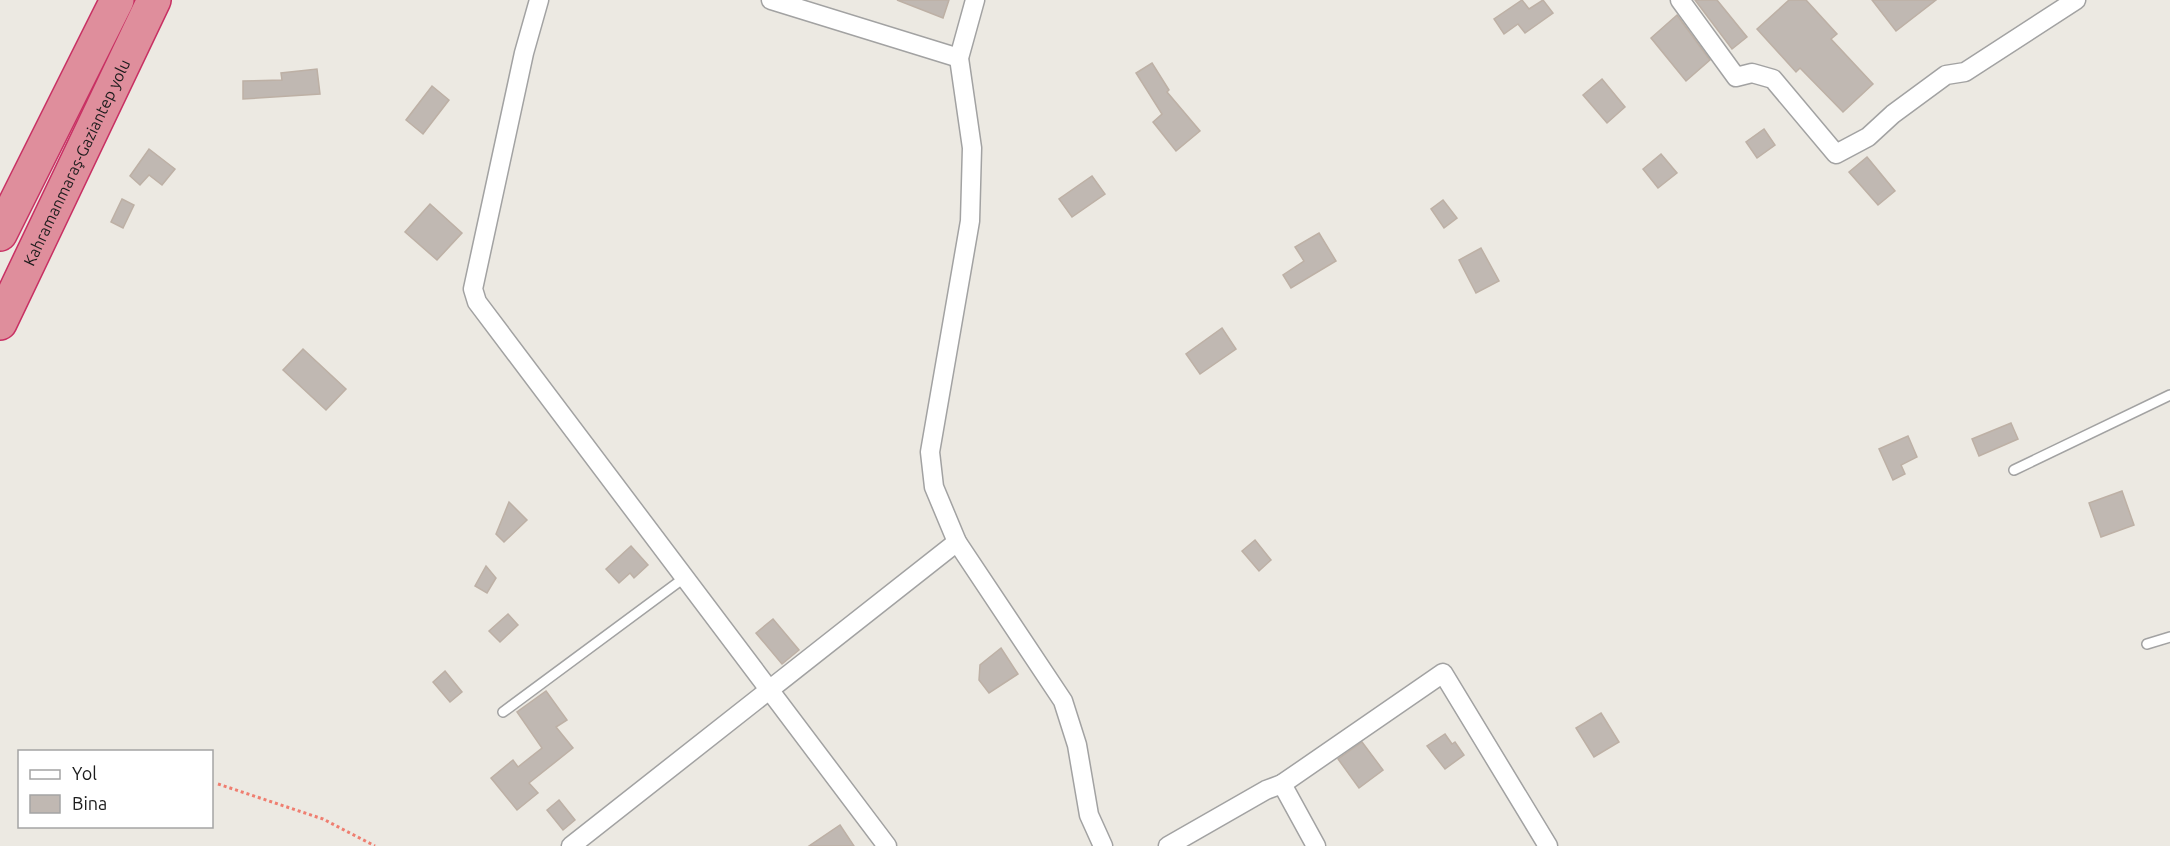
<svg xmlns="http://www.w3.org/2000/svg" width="2170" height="846" viewBox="0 0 2170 846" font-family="Ubuntu,sans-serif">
<rect width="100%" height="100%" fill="#ece9e2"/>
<!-- building -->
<g fill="#c0b8b2" stroke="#bdb0a5" stroke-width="1.5">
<path d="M897 0H949L943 18Z"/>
<path d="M1522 0 1529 9 1543 0 1553 13 1525 33 1518 24 1504 34 1494 19Z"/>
<path d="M1695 0H1717L1747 37 1732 49Z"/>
<path d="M1789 0H1806L1837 34 1831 39 1873 84 1843 112 1800 68 1796 72 1757 29Z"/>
<path d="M1872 0H1936L1896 31Z"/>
<path d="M1677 15 1710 60 1686 81 1651 38Z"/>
<path d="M1152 63 1169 90 1167 92 1200 131 1176 151 1153 122 1162 114 1136 73Z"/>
<path d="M317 69 320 94 243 99V81L282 80 281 73Z"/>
<path d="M1602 79 1625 107 1607 123 1583 95Z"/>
<path d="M432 86 449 100 423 134 406 120Z"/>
<path d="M1764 129 1775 145 1757 158 1746 142Z"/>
<path d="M149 149 175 169 162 185 149 175 140 185 130 176Z"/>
<path d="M1661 154 1677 173 1658 188 1643 169Z"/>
<path d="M1867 157 1895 191 1878 205 1849 172Z"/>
<path d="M1092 176 1105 194 1072 217 1059 199Z"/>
<path d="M122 199 134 205 123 228 111 222Z"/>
<path d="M1443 200 1457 218 1444 228 1431 209Z"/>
<path d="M430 204 462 233 437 260 405 232Z"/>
<path d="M1319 233 1336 261 1291 288 1283 275 1304 261 1295 247Z"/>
<path d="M1481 248 1499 281 1476 293 1459 260Z"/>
<path d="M1222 328 1236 349 1200 374 1186 354Z"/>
<path d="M303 349 346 389 326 410 283 370Z"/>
<path d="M2011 423 2018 439 1979 456 1972 439Z"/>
<path d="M1908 436 1917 457 1901 465 1905 474 1893 480 1879 449Z"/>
<path d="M2122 491 2134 525 2101 537 2089 503Z"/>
<path d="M509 502 527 520 504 542 496 534Z"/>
<path d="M1255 540 1271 560 1259 571 1242 551Z"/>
<path d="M631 546 648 565 634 578 630 573 619 583 606 569Z"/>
<path d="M486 566 496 578 487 593 475 586Z"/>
<path d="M508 614 518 625 500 642 489 631Z"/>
<path d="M773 619 799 650 782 664 756 633Z"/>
<path d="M1001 648 1018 674 989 693 979 680 980 665Z"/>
<path d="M445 671 462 692 450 702 433 682Z"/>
<path d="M546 691 567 720 556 727 573 748 529 783 538 793 517 810 491 778 513 760 518 767 542 748 517 712Z"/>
<path d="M1601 713 1619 742 1594 757 1576 728Z"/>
<path d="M1445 734 1452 744 1455 742 1464 755 1445 769 1427 746Z"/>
<path d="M1362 742 1383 770 1359 788 1338 759Z"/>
<path d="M559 800 575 820 563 830 547 810Z"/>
<path d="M840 825 854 846H809Z"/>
</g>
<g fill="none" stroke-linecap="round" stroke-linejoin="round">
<defs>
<g id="lane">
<path d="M2014 470 2170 395"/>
<path d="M2147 644 2170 637"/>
<path d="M503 712 684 578"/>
</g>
<g id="street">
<path d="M539 0 524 53 473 289 477 302 887 846"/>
<path d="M771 0 959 58"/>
<path d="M975 0 959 58 972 148 970 221 930 452 934 487 957 542 1063 701 1077 745 1089 815 1103 846"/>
<path d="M1680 0 1736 77 1752 73 1773 79 1836 154 1868 137 1893 114 1946 75 1965 72 2076 0"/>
<path d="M1282 784 1316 846"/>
<path d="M571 846 957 542"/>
<path d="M1168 846 1266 790 1282 784 1443 673 1548 846"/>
</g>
<g id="highway">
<path d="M0 234 117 0"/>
<path id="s1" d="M0 323 154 0"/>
</g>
</defs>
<!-- lane casing -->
<use href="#lane" stroke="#a2a2a2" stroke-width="12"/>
<!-- street casing -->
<use href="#street" stroke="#a2a2a2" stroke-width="21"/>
<!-- highway casing -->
<use href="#highway" stroke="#c83063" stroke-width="36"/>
<!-- path -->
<path stroke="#ef7e70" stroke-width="3" stroke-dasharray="3 3" stroke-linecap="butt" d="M218 784 323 819 375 846"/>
<!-- lane -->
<use href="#lane" stroke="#fff" stroke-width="9"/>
<!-- street -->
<use href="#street" stroke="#fff" stroke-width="18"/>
<!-- highway -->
<use href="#highway" stroke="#df8e9c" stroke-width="33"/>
</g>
<g text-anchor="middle" stroke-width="4.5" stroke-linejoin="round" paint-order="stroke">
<!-- street labels -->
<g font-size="16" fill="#1b1b1b" stroke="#fff">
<text dy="6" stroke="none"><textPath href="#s1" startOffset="178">Kahramanmaraş-Gaziantep yolu</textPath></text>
</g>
</g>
<!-- legend -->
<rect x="18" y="750" width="195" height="78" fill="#ffffff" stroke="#a4a4a4" stroke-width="1.5"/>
<rect x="30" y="770" width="30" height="9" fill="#ffffff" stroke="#a4a4a4" stroke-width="1.5"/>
<text x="72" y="780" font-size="18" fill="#1b1b1b">Yol</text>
<rect x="30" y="795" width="30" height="18" fill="#c0b8b2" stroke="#a4a4a4" stroke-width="1.5"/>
<text x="72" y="810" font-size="18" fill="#1b1b1b">Bina</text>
</svg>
